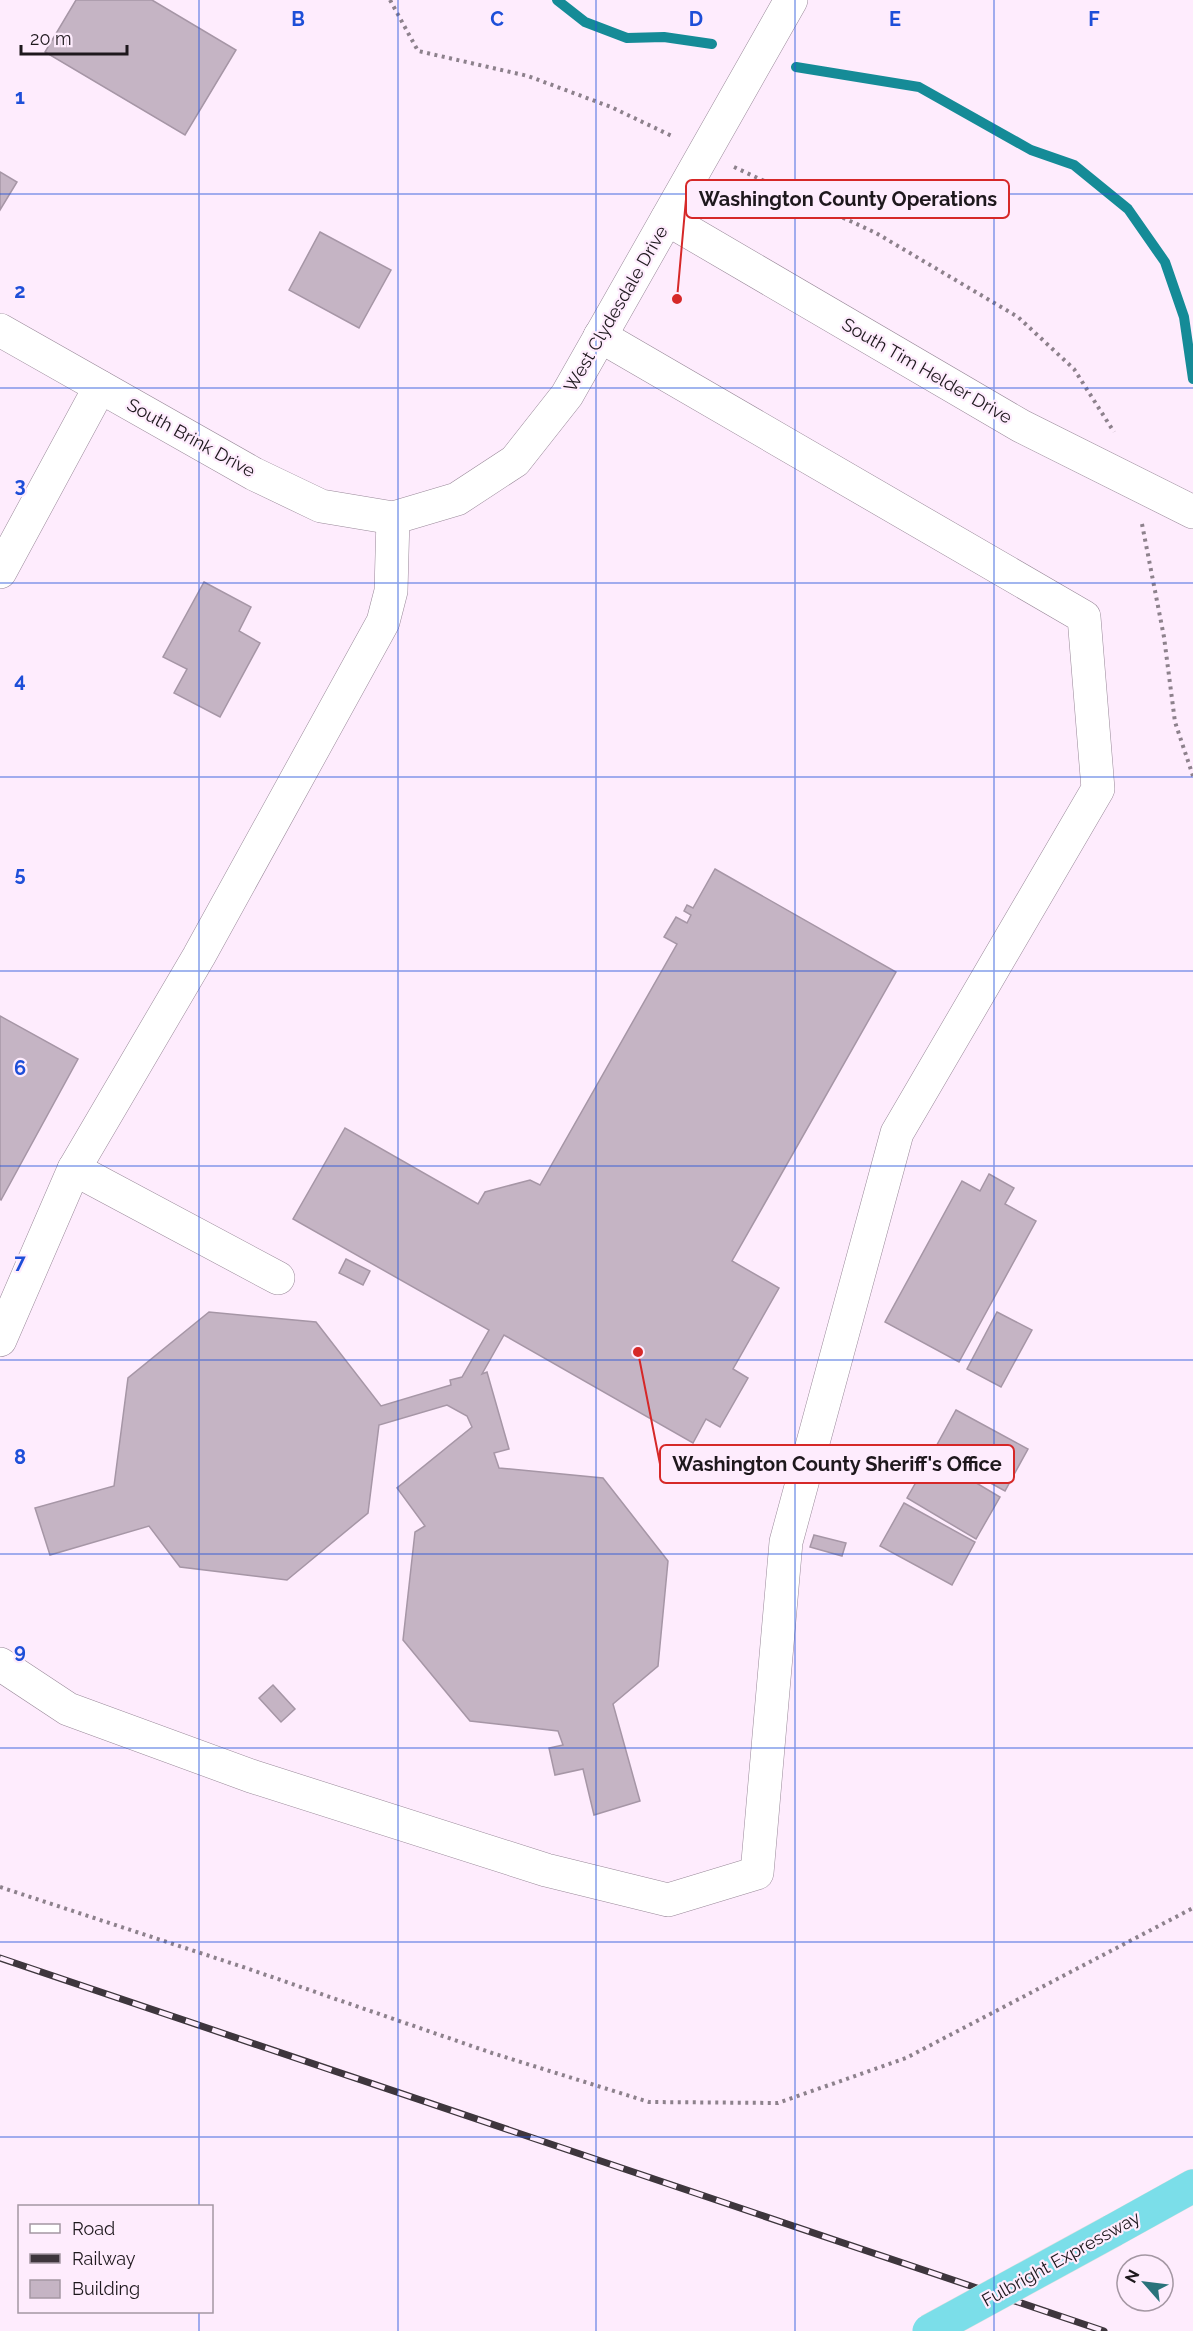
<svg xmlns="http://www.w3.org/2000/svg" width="1193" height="2331" viewBox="0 0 1193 2331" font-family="Raleway,sans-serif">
<rect width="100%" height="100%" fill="#feecfd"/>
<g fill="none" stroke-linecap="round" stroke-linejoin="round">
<!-- stream -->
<g stroke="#158b97" stroke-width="10">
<path d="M557 0 585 22 627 38 664 37 712 44"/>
<path d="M796 67 919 87 1031 150 1074 165 1128 209 1165 262 1184 317 1193 379"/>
</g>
</g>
<!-- building -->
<g fill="#c5b4c4" stroke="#a696a6" stroke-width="1.5">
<path d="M76 0H152L236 50 185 135 45 52Z"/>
<path d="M0 172 17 182 0 210Z"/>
<path d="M320 232 391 270 359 328 289 290Z"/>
<path d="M204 582 251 607 239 631 260 643 220 717 174 693 187 669 163 657Z"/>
<path d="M715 869 896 972 732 1261 779 1288 733 1369 748 1378 720 1427 706 1419 693 1443 504 1335 482 1374 487 1372 509 1449 494 1453 499 1468 603 1478 668 1561 658 1666 613 1704 640 1801 594 1815 583 1769 555 1775 549 1748 563 1745 558 1731 470 1721 403 1640 415 1532 425 1526 397 1488 472 1427 467 1416 447 1405 379 1425 368 1513 287 1580 180 1567 149 1526 50 1555 35 1508 114 1486 128 1378 209 1312 316 1322 381 1406 451 1385 450 1380 462 1377 489 1330 293 1219 345 1128 478 1204 485 1192 530 1180 540 1185 677 944 664 937 676 917 687 923 691 915 684 911 687 905 693 908Z"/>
<path d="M0 1016 78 1059 1 1200 0 1199Z"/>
<path d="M989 1174 1014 1188 1005 1204 1036 1221 959 1362 885 1322 962 1181 980 1191Z"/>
<path d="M346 1259 370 1271 363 1285 339 1273Z"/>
<path d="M997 1312 1032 1330 1001 1387 967 1369Z"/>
<path d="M956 1410 1028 1449 1005 1491 933 1452Z"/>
<path d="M931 1456 1000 1497 976 1539 907 1498Z"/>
<path d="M904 1503 975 1542 952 1585 880 1546Z"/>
<path d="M814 1535 846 1543 842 1556 810 1547Z"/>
<path d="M273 1685 295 1709 281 1722 259 1698Z"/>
</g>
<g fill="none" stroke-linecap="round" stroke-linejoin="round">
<defs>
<g id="minor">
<path d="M667 219 1021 426 1193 512"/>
<path d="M0 330 254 474 321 506 393 518 457 499 515 461 567 395 791 0"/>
<path d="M0 572 100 387"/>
<path d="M74 1169 278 1278"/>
<path d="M0 1340 74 1169 199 956 383 622 391 591 393 518"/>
<path d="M0 1664 68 1709 251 1776 546 1870 668 1900 757 1873 786 1542 897 1133 1098 789 1084 617 600 336"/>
</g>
<path id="highway" d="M1112 2231 1193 2186"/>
</defs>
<!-- minor casing -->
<use href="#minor" stroke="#998999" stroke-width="34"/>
<!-- highway casing -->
<use href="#highway" stroke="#e0dfdf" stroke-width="34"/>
<!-- path -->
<g stroke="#8d818c" stroke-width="4" stroke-dasharray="3 4.5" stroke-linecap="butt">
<path d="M390 0 418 51 528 76 611 107 674 137"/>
<path d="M734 167 876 233 1018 317 1074 369 1114 432"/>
<path d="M1142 524 1164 637 1175 722 1193 776"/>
<path d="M0 1887 246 1968 492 2053 649 2102 778 2103 906 2058 1193 1908"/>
</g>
<!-- minor -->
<use href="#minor" stroke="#fff" stroke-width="33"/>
<!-- highway -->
<use href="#highway" stroke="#7bdee9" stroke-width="33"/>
<defs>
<path id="rail" d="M0 1958 1104 2331"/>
</defs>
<!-- rail casing -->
<use href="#rail" stroke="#3e363d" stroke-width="7"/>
<!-- rail -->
<use href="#rail" stroke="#feecfd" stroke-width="4.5" stroke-dasharray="14" stroke-linecap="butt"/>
<defs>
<path id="highway-bridge" d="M929 2331 1112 2231"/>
</defs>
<!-- highway-bridge casing -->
<use href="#highway-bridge" stroke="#e0dfdf" stroke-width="34" stroke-linecap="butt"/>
<!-- highway-bridge -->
<use href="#highway-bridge" stroke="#7bdee9" stroke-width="33"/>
</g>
<!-- grid -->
<path fill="none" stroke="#1d4ed8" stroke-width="1.5" stroke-opacity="0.55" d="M199 0V2206M398 0V2331M596 0V2331M795 0V2331M994 0V2331M0 194H1193M0 388H1193M0 583H1193M0 777H1193M0 971H1193M0 1166H1193M0 1360H1193M0 1554H1193M0 1748H1193M0 1942H1193M0 2137H1193M199 2312V2331"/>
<g text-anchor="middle" stroke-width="4.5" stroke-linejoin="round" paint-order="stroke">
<!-- street labels -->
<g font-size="18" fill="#1e181d" stroke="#feecfd">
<text transform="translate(616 309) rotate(-60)" y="6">West Clydesdale Drive</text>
<text transform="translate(927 371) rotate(30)" y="6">South Tim Helder Drive</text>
<text transform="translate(191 438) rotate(29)" y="6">South Brink Drive</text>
<text transform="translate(1061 2259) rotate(-29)" y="6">Fulbright Expressway</text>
</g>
</g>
<g font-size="20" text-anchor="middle" font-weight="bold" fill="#1d4ed8" stroke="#feecfd" stroke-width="4.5" stroke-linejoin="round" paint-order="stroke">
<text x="298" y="26">B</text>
<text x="497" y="26">C</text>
<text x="696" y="26">D</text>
<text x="895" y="26">E</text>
<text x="1094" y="26">F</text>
<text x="20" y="104">1</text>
<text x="20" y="298">2</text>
<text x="20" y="492">3</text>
<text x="20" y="687">4</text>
<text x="20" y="881">5</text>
<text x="20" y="1075">6</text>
<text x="20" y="1269">7</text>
<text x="20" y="1464">8</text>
<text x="20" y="1658">9</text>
</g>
<!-- callouts -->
<path fill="none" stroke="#d62828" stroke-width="2" d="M677 299L686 199M638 1352L660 1464"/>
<g fill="#d62828" stroke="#feecfd" stroke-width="2">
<circle cx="677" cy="299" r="6"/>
<circle cx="638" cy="1352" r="6"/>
</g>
<g fill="#feecfd" stroke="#d62828" stroke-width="2">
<rect x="686" y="180" width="323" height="38" rx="6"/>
<rect x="660" y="1445" width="354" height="38" rx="6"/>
</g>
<g font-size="20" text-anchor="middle" font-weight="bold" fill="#1e181d">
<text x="848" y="206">Washington County Operations</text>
<text x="837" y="1471">Washington County Sheriff's Office</text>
</g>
<!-- legend -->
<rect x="18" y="2205" width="195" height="108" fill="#feecfd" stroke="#a497a3" stroke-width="1.5"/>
<rect x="30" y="2224" width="30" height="9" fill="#ffffff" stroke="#a497a3" stroke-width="1.5"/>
<text x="72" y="2235" font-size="18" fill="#1e181d">Road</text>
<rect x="30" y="2254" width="30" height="9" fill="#3e363d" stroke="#a497a3" stroke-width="1.5"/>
<text x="72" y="2265" font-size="18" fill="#1e181d">Railway</text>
<rect x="30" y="2280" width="30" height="18" fill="#c5b4c4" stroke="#a497a3" stroke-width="1.5"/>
<text x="72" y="2295" font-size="18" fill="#1e181d">Building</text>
<!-- north arrow -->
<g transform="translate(1145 2283) rotate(298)"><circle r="28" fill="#feecfd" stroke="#a497a3" stroke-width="1.5"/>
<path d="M0-4.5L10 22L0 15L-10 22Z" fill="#2a737b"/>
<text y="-9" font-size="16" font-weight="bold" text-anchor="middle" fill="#1e181d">N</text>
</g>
<!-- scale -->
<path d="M21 45v9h106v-9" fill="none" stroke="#1e181d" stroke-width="3"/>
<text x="30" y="45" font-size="18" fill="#1e181d" stroke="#feecfd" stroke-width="4.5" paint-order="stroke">20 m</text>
</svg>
